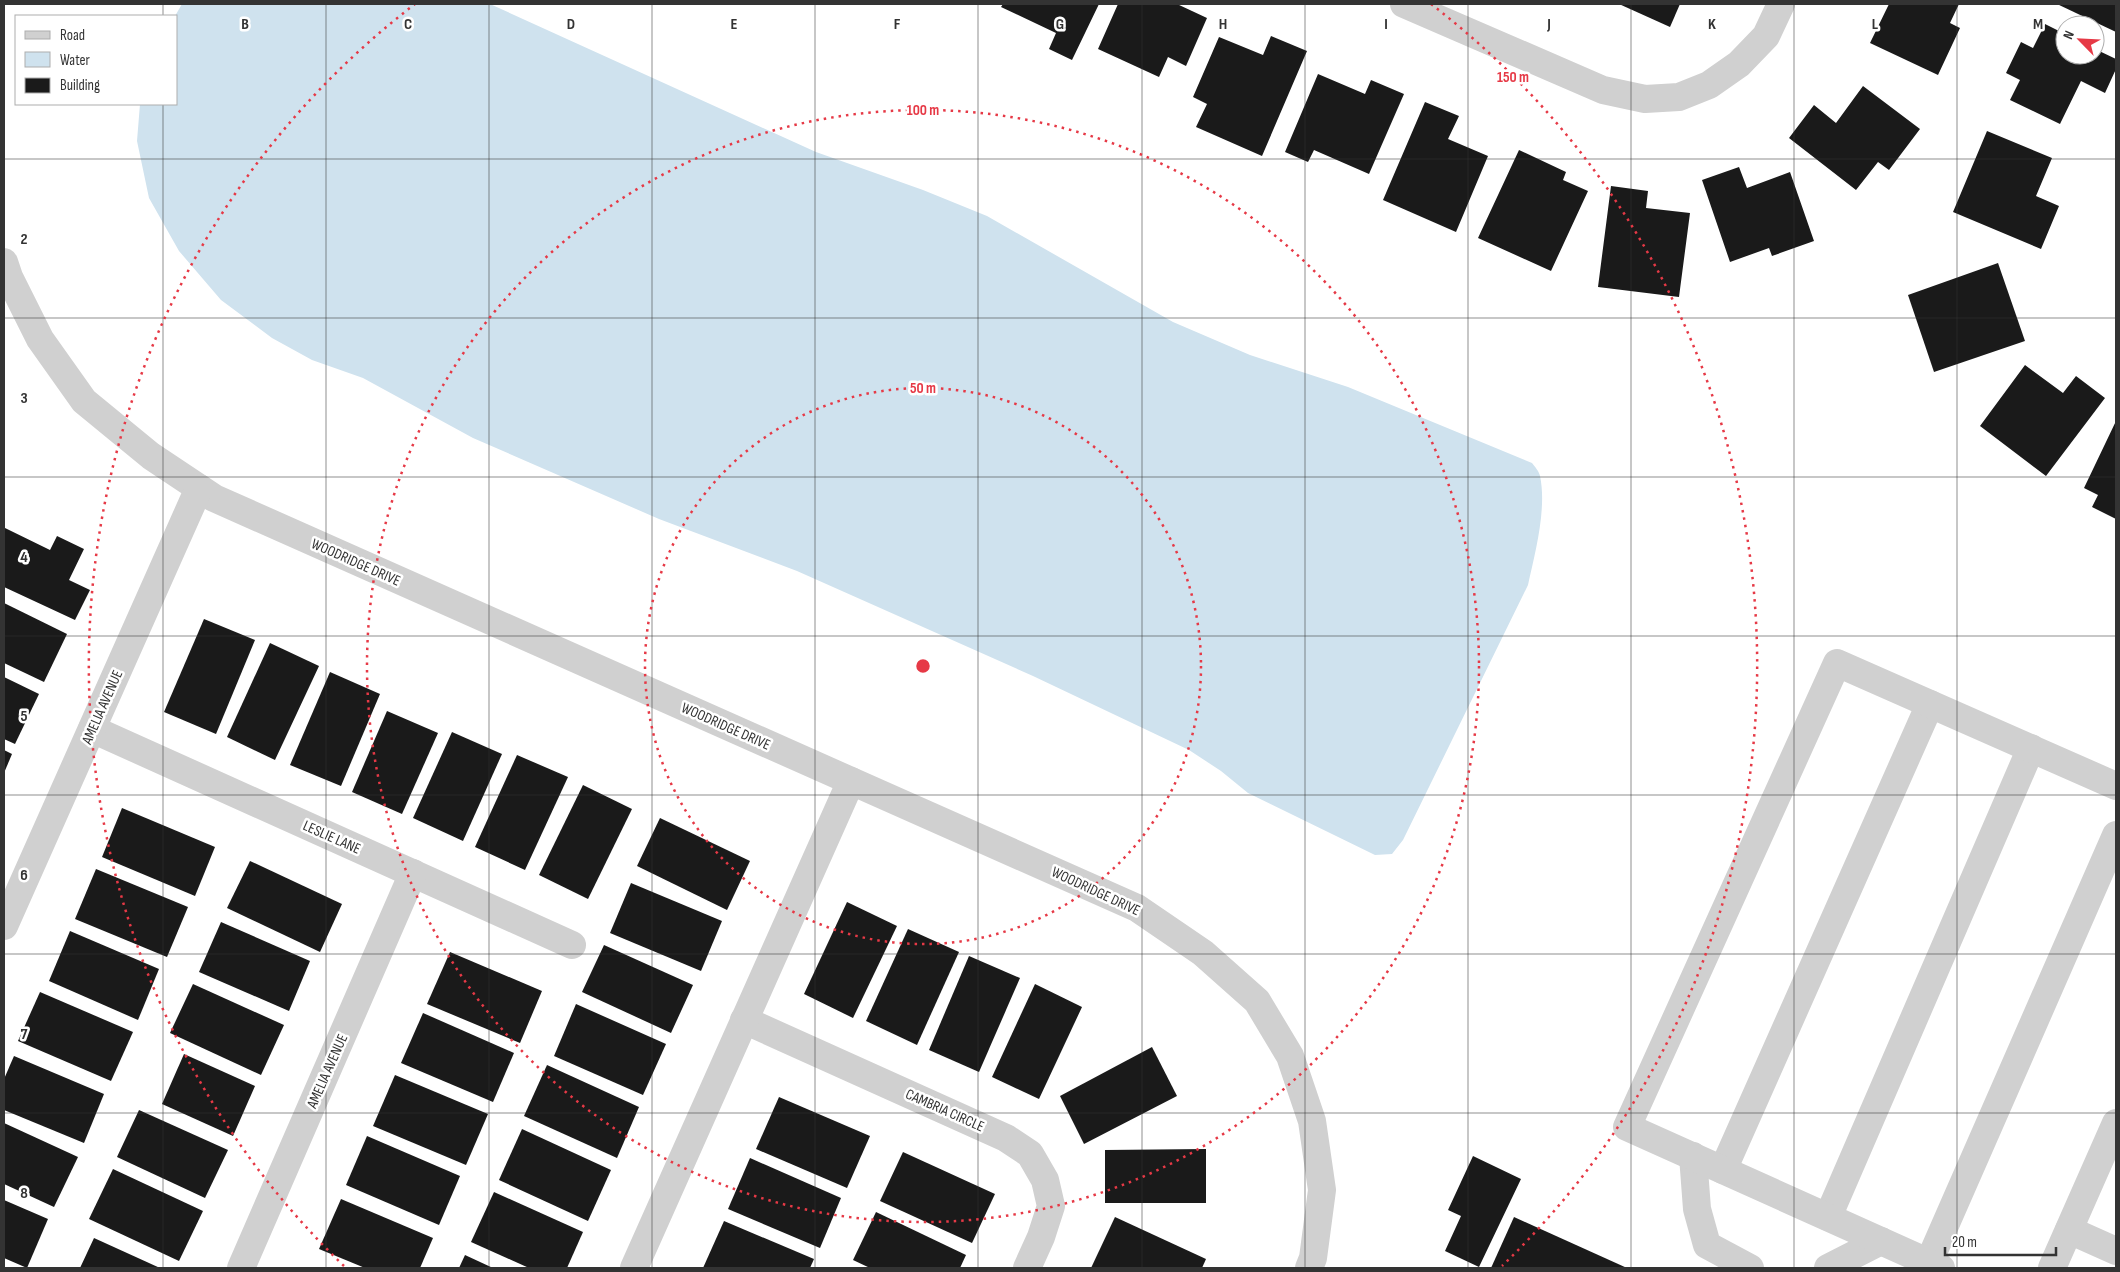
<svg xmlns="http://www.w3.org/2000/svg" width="2120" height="1272" viewBox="0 0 2120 1272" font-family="'Sofia Sans Condensed',sans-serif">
<rect width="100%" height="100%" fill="#fff"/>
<!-- water -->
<path fill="#cfe2ee" d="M182 4H490L816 152 923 190 987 216 1173 322 1250 355 1348 387 1532 463C1535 467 1539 471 1540 476 1547 509 1535 553 1528 585L1403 840 1392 854 1375 855 1248 793 1221 771 1189 750 1033 676 797 571 659 519 473 438 363 378 312 360 272 338 221 300 179 251 149 198 137 141 140 104H176L175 16Z"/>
<!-- building -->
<g fill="#1a1a1a">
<path d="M1003 4H1099L1072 60 1049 49 1056 33 1001 7Z"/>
<path d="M1118 4H1177L1207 18 1186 66 1168 57 1159 77 1098 49Z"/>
<path d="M1619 4H1680L1670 27Z"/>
<path d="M1889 4H1959L1950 23 1960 28 1938 75 1870 43Z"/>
<path d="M2057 4H2116V32Z"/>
<path d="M2045 24 2065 34V55H2095V49L2116 59V69L2105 93 2081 81 2060 124 2010 100 2020 80 2006 73 2021 42 2033 48Z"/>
<path d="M1271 36 1307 51 1262 156 1196 127 1207 104 1193 97 1219 37 1263 55Z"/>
<path d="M1318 74 1365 94 1371 80 1404 94 1369 174 1314 150 1308 162 1285 152Z"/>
<path d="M1863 86 1920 129 1889 170 1878 162 1856 190 1789 138 1814 105 1836 123Z"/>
<path d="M1425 102 1459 116 1448 139 1488 156 1456 232 1383 200Z"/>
<path d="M1987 131 2052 158 2036 196 2059 206 2041 249 1953 212Z"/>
<path d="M1519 150 1566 172 1563 180 1588 191 1551 271 1478 238Z"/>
<path d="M1739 167 1747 188 1790 172 1814 241 1772 256 1769 248 1730 262 1702 180Z"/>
<path d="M1611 186 1648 191 1646 208 1690 213 1679 297 1598 287Z"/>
<path d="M1998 263 2025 341 1934 372 1908 295Z"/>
<path d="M2025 365 2063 393 2076 376 2105 398 2046 476 1980 426Z"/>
<path d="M2116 421V519L2092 507 2098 495 2084 488Z"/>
<path d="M5 528 50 550 57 536 84 549 69 580 90 590 75 620 4 587Z"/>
<path d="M4 603 67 634 44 682 4 663Z"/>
<path d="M204 619 255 640 216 734 164 712Z"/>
<path d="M270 643 319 666 275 760 227 737Z"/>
<path d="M330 672 380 694 341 786 290 765Z"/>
<path d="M4 677 39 694 15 744 4 739Z"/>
<path d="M387 711 438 733 402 814 352 792Z"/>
<path d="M452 732 502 754 463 841 413 818Z"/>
<path d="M4 750 12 754 4 773Z"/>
<path d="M517 755 568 777 525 870 475 847Z"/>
<path d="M583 785 632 809 588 899 539 875Z"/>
<path d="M122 808 215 847 195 896 102 857Z"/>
<path d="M660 818 750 861 727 910 637 866Z"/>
<path d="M250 861 342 904 320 952 227 908Z"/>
<path d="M96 869 188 907 167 957 75 919Z"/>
<path d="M631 883 722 921 701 971 610 933Z"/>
<path d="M847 902 897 926 853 1018 804 994Z"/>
<path d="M221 922 310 961 289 1011 199 972Z"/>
<path d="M908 929 959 952 917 1045 866 1021Z"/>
<path d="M70 931 159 969 138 1020 49 981Z"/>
<path d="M604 945 693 985 671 1033 582 992Z"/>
<path d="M450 952 542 991 520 1043 427 1004Z"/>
<path d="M969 956 1020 978 979 1072 929 1050Z"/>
<path d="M193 984 284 1025 261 1075 170 1033Z"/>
<path d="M1035 984 1082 1007 1039 1099 992 1077Z"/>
<path d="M40 992 133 1032 111 1081 18 1041Z"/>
<path d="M576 1004 666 1044 643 1095 554 1056Z"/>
<path d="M423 1013 514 1053 493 1102 401 1063Z"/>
<path d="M1152 1047 1177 1096 1084 1144 1060 1096Z"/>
<path d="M184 1054 255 1086 233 1136 162 1104Z"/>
<path d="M14 1056 104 1094 84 1143 4 1110V1079Z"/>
<path d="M547 1065 639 1107 617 1158 524 1116Z"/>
<path d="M395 1075 488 1114 466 1165 373 1126Z"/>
<path d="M779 1097 870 1136 847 1188 756 1149Z"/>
<path d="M139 1110 228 1150 205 1198 117 1157Z"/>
<path d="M4 1123 78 1157 54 1207 4 1184Z"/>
<path d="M522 1129 611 1170 588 1221 499 1180Z"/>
<path d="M367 1136 460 1176 439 1225 346 1185Z"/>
<path d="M1206 1149V1203H1105V1150Z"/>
<path d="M903 1152 995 1194 972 1243 880 1201Z"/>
<path d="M1473 1156 1521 1179 1479 1267 1445 1251 1461 1216 1448 1210Z"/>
<path d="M750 1158 841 1198 820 1248 728 1209Z"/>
<path d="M113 1169 203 1211 179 1261 89 1219Z"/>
<path d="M494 1192 583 1232 567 1268H529L471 1242Z"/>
<path d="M341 1199 433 1238 420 1268H365L319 1249Z"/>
<path d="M4 1200 48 1219 27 1268 4 1258Z"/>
<path d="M876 1212 966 1255 960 1268H870L853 1260Z"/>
<path d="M1115 1217 1206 1259 1202 1268H1091Z"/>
<path d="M1514 1217 1627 1268H1491Z"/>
<path d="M724 1221 814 1259 810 1268H703Z"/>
<path d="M94 1238 160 1268H80Z"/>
<path d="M465 1255 493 1268H459Z"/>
</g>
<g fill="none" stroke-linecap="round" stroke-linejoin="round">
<!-- minor -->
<g stroke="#d0d0d0" stroke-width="28">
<path d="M1404 4 1603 90 1645 99 1679 97 1709 85 1739 64 1766 36 1781 4"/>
<path d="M4 262 9 277 40 339 84 401 151 456 214 498 1137 908 1203 953 1257 1001 1290 1056 1312 1121 1322 1190 1313 1258 1309 1268"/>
<path d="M92 729 572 945"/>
<path d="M4 926 199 488"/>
<path d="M744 1020 1006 1138 1030 1154 1045 1180 1051 1206 1041 1237 1027 1268"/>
<path d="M1693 1156 1697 1209 1707 1245 1750 1268"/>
<path d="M1723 1170 1930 704"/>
<path d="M1828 1217 2031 748"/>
<path d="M2069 1230 2116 1251"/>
<path d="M1929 1262 2116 835"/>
<path d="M241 1268 413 873"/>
<path d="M634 1268 851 781"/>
<path d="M1828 1268 1881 1241"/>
<path d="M1941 1268 1627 1127 1837 663 2116 786"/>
<path d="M2052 1268 2116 1123"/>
</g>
</g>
<!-- grid -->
<path fill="none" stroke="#333" stroke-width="1" stroke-opacity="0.55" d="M163 4V16M326 4V1268M489 4V1268M652 4V1268M815 4V1268M978 4V1268M1142 4V1268M1305 4V1268M1468 4V1268M1631 4V1268M1794 4V1268M1957 4V1268M163 104V1268M4 159H2116M4 318H2116M4 477H2116M4 636H2116M4 795H2116M4 954H2116M4 1113H2116"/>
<!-- distance rings -->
<g fill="none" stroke="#e63946" stroke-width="2.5" stroke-dasharray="2.5 5">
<circle cx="923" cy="666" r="278"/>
<circle cx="923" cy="666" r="556"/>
<path d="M344 1266A834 834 0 0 1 415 4M1431 4A834 834 0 0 1 1502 1266"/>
</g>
<g text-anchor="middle" stroke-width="5" stroke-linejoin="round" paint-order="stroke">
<!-- street labels -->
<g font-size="15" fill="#333" stroke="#fff">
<text transform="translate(356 562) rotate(24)" y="5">WOODRIDGE DRIVE</text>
<text transform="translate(102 707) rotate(-66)" y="5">AMELIA AVENUE</text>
<text transform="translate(726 726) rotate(24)" y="5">WOODRIDGE DRIVE</text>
<text transform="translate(332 837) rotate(24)" y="5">LESLIE LANE</text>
<text transform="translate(1096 891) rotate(25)" y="5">WOODRIDGE DRIVE</text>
<text transform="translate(327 1071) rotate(-66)" y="5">AMELIA AVENUE</text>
<text transform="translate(945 1110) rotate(24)" y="5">CAMBRIA CIRCLE</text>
</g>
</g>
<g font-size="16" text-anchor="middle" font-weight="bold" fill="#333" stroke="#fff" stroke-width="5" stroke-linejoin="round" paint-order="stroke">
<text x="245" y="29">B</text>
<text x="408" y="29">C</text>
<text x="571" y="29">D</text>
<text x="734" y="29">E</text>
<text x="897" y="29">F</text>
<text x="1060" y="29">G</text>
<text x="1223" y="29">H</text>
<text x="1386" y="29">I</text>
<text x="1549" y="29">J</text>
<text x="1712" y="29">K</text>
<text x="1875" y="29">L</text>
<text x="2038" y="29">M</text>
<text x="24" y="244">2</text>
<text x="24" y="403">3</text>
<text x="24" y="562">4</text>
<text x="24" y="721">5</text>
<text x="24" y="880">6</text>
<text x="24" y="1039">7</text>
<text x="24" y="1198">8</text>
</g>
<circle cx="923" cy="666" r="8" fill="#e63946" stroke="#fff" stroke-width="2.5"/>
<g font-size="15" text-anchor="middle" font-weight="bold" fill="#e63946" stroke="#fff" stroke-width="5" stroke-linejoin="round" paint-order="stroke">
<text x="1513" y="82">150 m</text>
<text x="923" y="115">100 m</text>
<text x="923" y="393">50 m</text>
</g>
<!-- border -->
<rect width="2120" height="1272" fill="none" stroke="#333333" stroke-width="10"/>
<!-- legend -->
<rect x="15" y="15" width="162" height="90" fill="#ffffff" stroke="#adadad"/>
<rect x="25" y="31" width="25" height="8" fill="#d0d0d0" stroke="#adadad"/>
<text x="60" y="40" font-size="15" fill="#333333">Road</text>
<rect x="25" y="52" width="25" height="15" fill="#cfe2ee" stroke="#adadad"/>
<text x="60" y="65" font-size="15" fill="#333333">Water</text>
<rect x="25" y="78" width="25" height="15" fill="#1a1a1a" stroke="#adadad"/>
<text x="60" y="90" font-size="15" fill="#333333">Building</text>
<!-- north arrow -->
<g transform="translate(2080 40) rotate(294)"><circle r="24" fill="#ffffff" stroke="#adadad"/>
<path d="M0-4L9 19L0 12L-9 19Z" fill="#e63946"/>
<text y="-8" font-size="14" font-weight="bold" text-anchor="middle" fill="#333333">N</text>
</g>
<!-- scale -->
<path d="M1945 1247v8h111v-8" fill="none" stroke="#333333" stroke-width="2.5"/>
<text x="1952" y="1247" font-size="15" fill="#333333" stroke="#ffffff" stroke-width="4" paint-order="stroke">20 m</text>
</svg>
